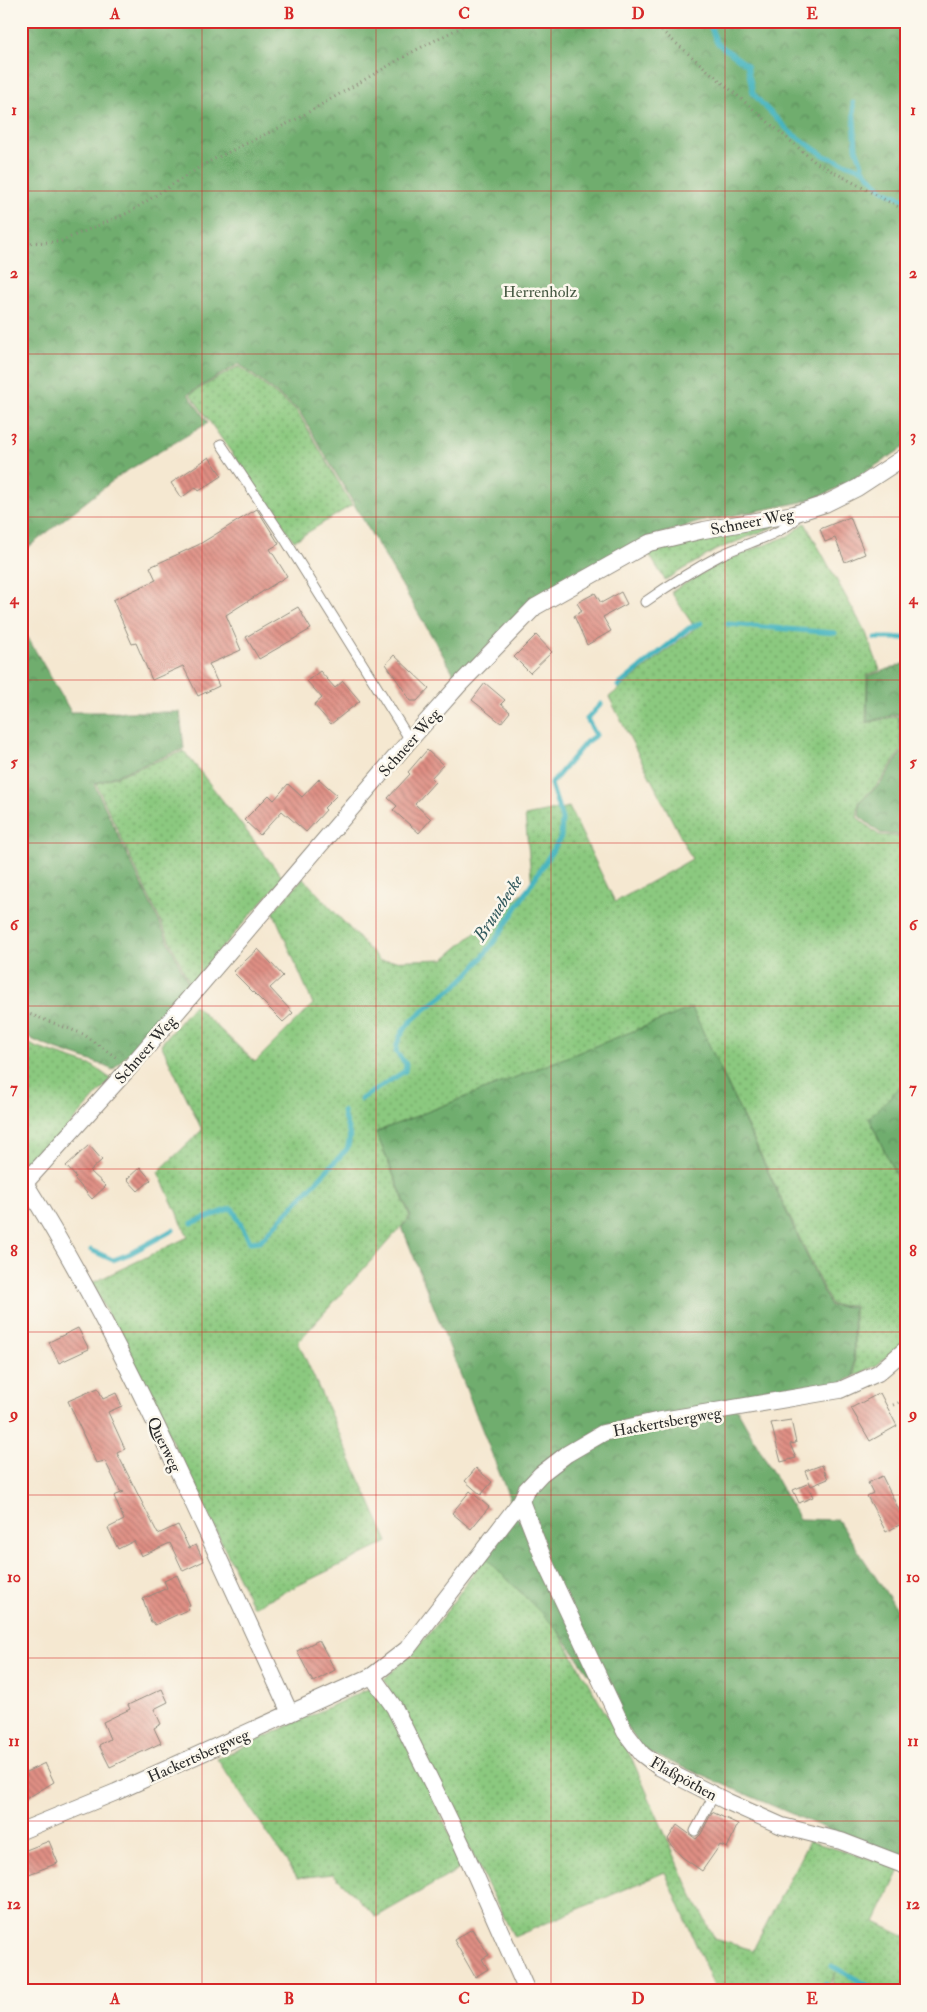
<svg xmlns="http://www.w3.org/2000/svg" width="927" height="2012" viewBox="0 0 927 2012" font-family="'IM FELL Double Pica',serif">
<defs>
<pattern id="grass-dots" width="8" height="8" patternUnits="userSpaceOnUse" patternTransform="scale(1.25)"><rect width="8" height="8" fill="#8bc97f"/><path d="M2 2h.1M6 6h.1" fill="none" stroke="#72a368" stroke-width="1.8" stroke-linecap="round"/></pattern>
<pattern id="forest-crowns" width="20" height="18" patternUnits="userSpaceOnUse" patternTransform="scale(1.25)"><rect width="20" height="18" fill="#70ad6e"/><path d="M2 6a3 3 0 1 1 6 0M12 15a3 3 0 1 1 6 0" fill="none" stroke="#5c8d5b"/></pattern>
<pattern id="building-back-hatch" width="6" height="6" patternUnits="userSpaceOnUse" patternTransform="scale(1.25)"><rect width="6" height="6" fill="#df8f84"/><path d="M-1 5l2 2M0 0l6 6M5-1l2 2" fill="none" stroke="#b5756c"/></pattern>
</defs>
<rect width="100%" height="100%" fill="#fbf7ec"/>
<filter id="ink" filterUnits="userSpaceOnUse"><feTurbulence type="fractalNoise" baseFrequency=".02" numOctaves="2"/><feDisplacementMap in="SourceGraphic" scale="10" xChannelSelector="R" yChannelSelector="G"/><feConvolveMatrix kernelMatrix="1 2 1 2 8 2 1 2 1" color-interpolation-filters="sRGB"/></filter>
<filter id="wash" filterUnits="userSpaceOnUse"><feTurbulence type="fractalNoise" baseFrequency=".0096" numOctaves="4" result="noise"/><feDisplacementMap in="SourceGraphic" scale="20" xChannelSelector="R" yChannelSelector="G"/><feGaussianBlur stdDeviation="1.12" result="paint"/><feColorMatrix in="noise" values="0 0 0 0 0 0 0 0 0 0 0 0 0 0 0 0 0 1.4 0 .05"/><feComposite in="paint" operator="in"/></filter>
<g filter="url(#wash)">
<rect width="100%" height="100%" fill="#f5e8d1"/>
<!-- grass -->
<g fill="url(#grass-dots)" stroke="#5b7a55">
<path d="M239 366 297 411 352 505 294 541 190 394Z"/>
<path d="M786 520 778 525 716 550 665 580 647 551Z"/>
<path d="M805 523 866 633 880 670 867 675 866 723 898 716 902 749 880 782 859 802 857 817 879 835 906 837V1081L869 1118 906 1197V1340L877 1365 855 1376 854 1306 831 1305 692 1008 376 1132 410 1217 298 1342 388 1542 253 1607 186 1469 92 1283 188 1237 158 1172 202 1130 161 1044 194 1005 255 1062 313 1004 273 911 303 878 380 961 444 959 532 885 525 816 569 807 615 902 692 859 609 697 695 628 671 592 723 561 788 536Z"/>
<path d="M184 751 283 878 190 984 96 784Z"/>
<path d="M21 1038 35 1047 93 1066 111 1079 21 1180Z"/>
<path d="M485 1557 557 1629 632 1759 692 1895 715 1939 753 1950 809 1841 901 1868 875 1922 906 1937V1991H830L836 1972 826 1991H716L665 1872 514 1937 384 1679 412 1653 438 1623Z"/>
<path d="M370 1688 392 1711 465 1866 376 1917 333 1874 298 1878 217 1759Z"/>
</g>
<!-- forest -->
<g fill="url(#forest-crowns)" stroke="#4e6c4c">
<path d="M21 21H906V446L852 481 823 495 802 502 700 522 647 538 532 600 457 679 299 411 239 364 188 394 208 423 120 475 21 553Z"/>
<path d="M21 626 71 712H180L184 749 94 784 189 985 113 1070C83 1055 49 1051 21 1033Z"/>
<path d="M906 663V836L880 833 859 816 860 802 881 783 903 750 899 714 867 722 868 676Z"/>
<path d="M692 1008 830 1306 853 1307 854 1377 837 1385 734 1404 799 1519 838 1520 906 1623V1863L643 1750 557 1629 485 1557 516 1515 402 1227 411 1217 376 1132Z"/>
<path d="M906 1081V1197L869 1118Z"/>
</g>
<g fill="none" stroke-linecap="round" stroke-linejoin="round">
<!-- stream -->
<g stroke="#45b4bf" stroke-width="5">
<path d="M715 21 711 28 717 43 747 65 753 93 763 105 791 133 825 156 864 170 883 190 906 200"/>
<path d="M853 103 856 148 864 170"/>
<path d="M728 624 835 633"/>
<path d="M875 638H906"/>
<path d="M618 686 689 628 701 623"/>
<path d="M361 1099 405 1071 406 1064 396 1052C396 1021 441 1001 461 981 484 959 501 932 518 905 532 882 547 860 561 837L562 819 551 784 586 742 596 735 587 719 601 704"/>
<path d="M192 1223 232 1208 250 1242 260 1241 347 1149C354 1128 345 1130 343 1111"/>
<path d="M91 1250 113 1260 129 1254 173 1230"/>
<path d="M832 1966 878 1991"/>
<path d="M825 1984 834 1991"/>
</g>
</g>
<g id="blocks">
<!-- building -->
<g fill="url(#building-back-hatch)">
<path d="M209 457 222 476 199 491 196 487 181 498 171 483Z"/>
<path d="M257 509 279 544 270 549 287 576 226 615 241 650 209 664 219 686 198 696 183 666 152 680 136 643 132 644 113 600 156 580 150 567 198 545Z"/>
<path d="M850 517 865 554 845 562 835 538 825 542 820 529Z"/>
<path d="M621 592 627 604 603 617 611 631 587 645 574 616 582 611 577 603 595 593 601 603Z"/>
<path d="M298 607 311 629 259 659 246 637Z"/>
<path d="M536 635 552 652 530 673 514 657Z"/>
<path d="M394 655 429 688 417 701H411L386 664Z"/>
<path d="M320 671 335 688 343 681 360 701 331 724 314 705 322 698 307 681Z"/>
<path d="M485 683 505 700 501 704 510 712 501 723 472 700Z"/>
<path d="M427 750 443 765 431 778 435 782 415 804 431 819 419 833 393 810 397 806 388 798 410 774 408 772Z"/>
<path d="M319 779 337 795 324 808 326 810 306 832 282 811 260 835 244 820 269 795 274 800 288 784 302 797Z"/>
<path d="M258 949 283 976 270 988 293 1013 283 1022 233 972Z"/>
<path d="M89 1145 102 1160 90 1171 106 1186 92 1199 74 1178 76 1177 66 1166Z"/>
<path d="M140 1167 151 1180 138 1191 127 1179Z"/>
<path d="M78 1328 89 1349 59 1363 49 1342Z"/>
<path d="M98 1388 103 1399 116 1393 122 1406 108 1412 125 1449 117 1453 158 1534 178 1525 189 1548 196 1545 204 1561 183 1571 170 1543 141 1556 134 1541 118 1549 108 1528 124 1520 114 1496 124 1492 120 1491 105 1461 96 1463 68 1401Z"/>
<path d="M880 1393 897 1426 870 1441 851 1408Z"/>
<path d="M791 1420 796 1443 790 1444 796 1458 781 1462 771 1423Z"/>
<path d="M822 1465 828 1479 811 1486 805 1471Z"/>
<path d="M476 1468 492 1482 481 1495 465 1481Z"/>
<path d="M882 1476 905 1522 886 1532 867 1496 873 1493 868 1483Z"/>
<path d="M807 1484 813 1497 799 1503 793 1490Z"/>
<path d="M470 1491 489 1507 471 1529 452 1513Z"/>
<path d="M177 1575 190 1605 187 1606 189 1609 155 1625 153 1622H151L143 1599 167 1588 164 1581Z"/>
<path d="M319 1640 335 1670 313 1682 297 1651Z"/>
<path d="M162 1689 168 1702 154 1709 161 1724 154 1728 161 1743 110 1767 99 1745 110 1739 103 1722 130 1709 128 1705Z"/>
<path d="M45 1763 54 1782 21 1802V1779L27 1776 26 1772Z"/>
<path d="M712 1812 738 1824 727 1848 720 1845 702 1871 682 1857 671 1845 668 1839 677 1825 696 1839 701 1834Z"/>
<path d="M49 1841 58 1863 29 1874 21 1852Z"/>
<path d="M472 1929 489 1955 482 1959 488 1969 475 1977 454 1940Z"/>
</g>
</g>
</g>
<g filter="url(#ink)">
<use href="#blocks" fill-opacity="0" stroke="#908a7e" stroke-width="1"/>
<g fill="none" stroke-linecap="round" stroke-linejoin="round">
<defs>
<g id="lane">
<path d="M221 444 286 541 410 740"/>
<path d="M645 602C669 585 694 569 721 555 745 543 773 538 794 521V514"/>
<path d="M695 1831 714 1795"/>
<path d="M21 1876 24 1882"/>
</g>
<g id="street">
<path d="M25 1183C87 1282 138 1385 187 1490 222 1564 256 1639 290 1713"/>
<path d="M21 1185 25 1183 130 1067 410 740 459 685 535 607 649 543 704 530 794 514 825 504 857 488 906 456"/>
<path d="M521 1501 546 1565 625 1732 642 1754 659 1767 726 1801 782 1826 841 1841 906 1866"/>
<path d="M372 1676 394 1707 427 1773 462 1845 527 1991"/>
<path d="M21 1831 116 1792 372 1676 407 1649 521 1501 526 1490 541 1474 567 1454 603 1433 656 1421 840 1390 878 1373 906 1349"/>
</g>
</defs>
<!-- lane casing -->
<use href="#lane" stroke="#908a7e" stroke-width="11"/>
<!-- street casing -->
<use href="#street" stroke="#908a7e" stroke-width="18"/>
<!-- path -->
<g stroke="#908a7e" stroke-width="3" stroke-dasharray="1 4" stroke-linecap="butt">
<path d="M650 21 815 162 906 211"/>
<path d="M21 243 59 242 128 213 208 162 293 121 414 51 473 21"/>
<path d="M21 1011 83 1034 117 1058"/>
<path d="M893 1405 906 1400"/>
</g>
<!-- lane -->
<use href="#lane" stroke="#fff" stroke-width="9"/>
<!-- street -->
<use href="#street" stroke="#fff" stroke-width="16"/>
</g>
</g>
<!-- grid -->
<path fill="none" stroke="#d62828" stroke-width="1" stroke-opacity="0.55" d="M202 21V1991M376 21V1991M551 21V1991M725 21V1991M21 191H906M21 354H906M21 517H906M21 680H906M21 843H906M21 1006H906M21 1169H906M21 1332H906M21 1495H906M21 1658H906M21 1821H906"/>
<g text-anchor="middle" stroke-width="5" stroke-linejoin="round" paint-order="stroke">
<!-- park labels -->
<g font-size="16" fill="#485a44" stroke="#fbf7ec">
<text x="540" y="297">Herrenholz</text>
</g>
<!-- street labels -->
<g font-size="16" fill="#2b2b2b" stroke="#fbf7ec">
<text transform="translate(752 521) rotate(-11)" y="6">Schneer Weg</text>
<text transform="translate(409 742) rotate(-49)" y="6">Schneer Weg</text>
<text transform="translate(145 1049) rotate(-49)" y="6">Schneer Weg</text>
<text transform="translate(667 1421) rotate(-10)" y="6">Hackertsbergweg</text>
<text transform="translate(165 1444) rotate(65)" y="6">Querweg</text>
<text transform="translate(198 1755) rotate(-24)" y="6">Hackertsbergweg</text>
<text transform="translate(684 1778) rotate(29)" y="6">Flaßpöthen</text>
</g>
<!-- water labels -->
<g font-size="18" font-style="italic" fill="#345b5f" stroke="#fbf7ec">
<text transform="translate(498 908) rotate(-57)" y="6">Brunebecke</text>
</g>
</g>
<!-- margin -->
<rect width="927" height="2012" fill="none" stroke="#fbf7ec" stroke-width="55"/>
<rect x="28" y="28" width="872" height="1956" fill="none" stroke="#d62828" stroke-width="2"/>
<g font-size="16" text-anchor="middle" font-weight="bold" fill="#d62828">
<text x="115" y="19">A</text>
<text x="289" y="19">B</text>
<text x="464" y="19">C</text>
<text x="638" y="19">D</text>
<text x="812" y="19">E</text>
<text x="14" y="115">1</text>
<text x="913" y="115">1</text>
<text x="14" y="278">2</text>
<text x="913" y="278">2</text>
<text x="14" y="441">3</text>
<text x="913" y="441">3</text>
<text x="14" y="604">4</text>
<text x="913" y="604">4</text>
<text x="14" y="767">5</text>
<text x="913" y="767">5</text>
<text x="14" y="930">6</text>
<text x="913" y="930">6</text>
<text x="14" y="1093">7</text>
<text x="913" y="1093">7</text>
<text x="14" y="1256">8</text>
<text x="913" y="1256">8</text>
<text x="14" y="1419">9</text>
<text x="913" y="1419">9</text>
<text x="14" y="1582">10</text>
<text x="913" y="1582">10</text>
<text x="14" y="1746">11</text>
<text x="913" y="1746">11</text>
<text x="14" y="1909">12</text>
<text x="913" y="1909">12</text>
<text x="115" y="2004">A</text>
<text x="289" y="2004">B</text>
<text x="464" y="2004">C</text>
<text x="638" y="2004">D</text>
<text x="812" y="2004">E</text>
</g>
</svg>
